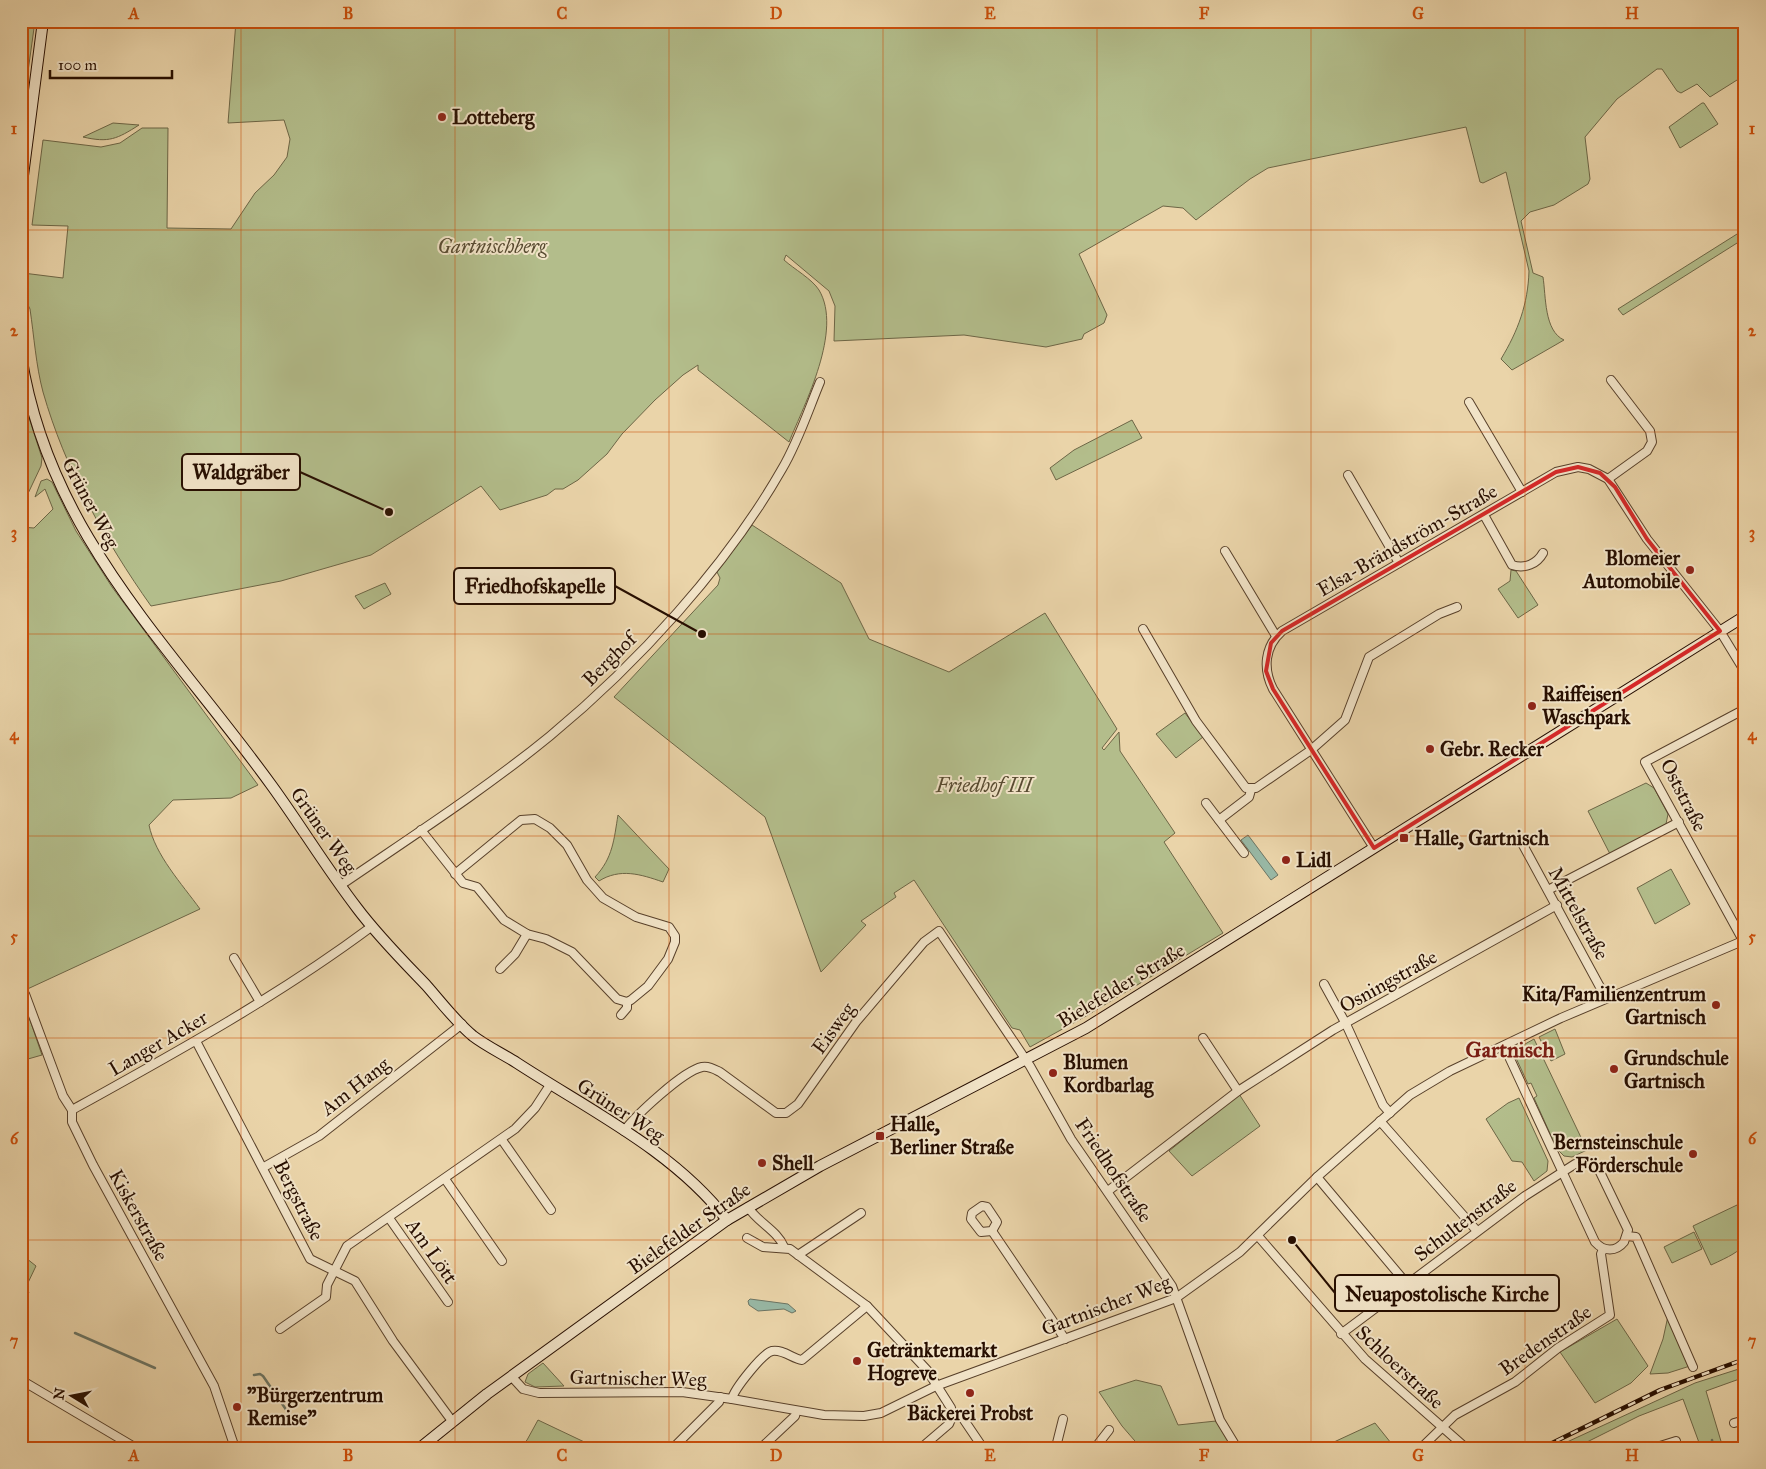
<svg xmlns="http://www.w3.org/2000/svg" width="1766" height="1469" viewBox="0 0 1766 1469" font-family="'IM FELL Great Primer',serif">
<rect width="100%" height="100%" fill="#ead4a9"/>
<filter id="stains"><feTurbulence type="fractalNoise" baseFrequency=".004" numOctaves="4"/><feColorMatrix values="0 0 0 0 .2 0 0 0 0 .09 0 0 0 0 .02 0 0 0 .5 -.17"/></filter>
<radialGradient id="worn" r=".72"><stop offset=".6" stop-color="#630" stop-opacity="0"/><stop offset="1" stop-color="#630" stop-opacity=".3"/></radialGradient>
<!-- green -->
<g fill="#b3bd8b" stroke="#6d6646">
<path d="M21 21H35L21 122Z"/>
<path d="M236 21H1745V75L1710 97 1697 84 1681 93 1677 91 1662 69H1657L1617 99 1585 137 1590 179 1588 184 1554 205 1530 212 1521 221 1533 273 1543 277C1546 296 1544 331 1564 340L1512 370 1501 359C1518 331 1528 304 1529 271L1506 172 1483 183 1480 182 1466 127 1268 168 1250 179 1196 220 1183 208 1163 206 1079 254 1107 315 1104 323 1084 334 1082 339 1046 347 964 335 834 341 835 306 829 291 786 255 784 260C794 269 812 279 819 290 843 330 805 403 789 442L698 370V365L683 375 655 400 622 434 607 454 578 480 563 489H555L547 495 500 510 481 486 371 555 281 581 151 606C105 541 65 469 43 392 36 366 34 336 30 309L25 299 23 273 63 278 68 226 32 225 43 140 101 147 120 143 142 128H168L167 228 231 229 255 193 274 175 287 157 290 139 284 120 228 123Z"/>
<path d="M1702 103H1704L1718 124 1680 148 1669 127Z"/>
<path d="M113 123 139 125C117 139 109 143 83 137Z"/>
<path d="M1745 229V238L1623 315 1618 309Z"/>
<path d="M21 393 42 458 41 466 24 502 21 501Z"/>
<path d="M1132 420 1142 438 1056 480 1050 468 1074 450Z"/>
<path d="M47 479 52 482 76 531 112 587 258 785 231 798 173 800 149 825C155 855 182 884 200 909L21 992V527L34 528 53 509 45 489 35 497 41 481Z"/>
<path d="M752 525 841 583 869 639 949 672 1045 613 1117 729 1102 748 1104 750 1119 732 1120 751 1175 833 1164 842 1223 933 1086 1016 1030 1047 1020 1030 1012 1028 914 880 894 893 896 897 861 921 866 925 821 972 765 817 614 697 718 585 720 578 717 572Z"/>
<path d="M1511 570 1516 571 1538 605 1518 618 1498 589 1510 581Z"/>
<path d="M385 583 391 594 364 609 355 596Z"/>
<path d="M1185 713 1203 737 1176 758 1156 734Z"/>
<path d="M1646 783 1654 788 1668 814 1666 824 1610 854 1588 811Z"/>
<path d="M618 815 669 869 663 882C640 874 620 868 599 881L595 877C613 858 614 839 618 815Z"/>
<path d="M1671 869 1690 904 1655 924 1637 888Z"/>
<path d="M21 994 42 1055 21 1061Z"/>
<path d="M1555 1029 1565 1054 1551 1061 1539 1037Z"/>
<path d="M1534 1039 1587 1150 1572 1157 1564 1156 1557 1149 1534 1098 1537 1096 1531 1083 1528 1084 1516 1058 1518 1048Z"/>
<path d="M1239 1094 1260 1126 1192 1176 1169 1151Z"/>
<path d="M1519 1098 1548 1161 1547 1171 1534 1181 1522 1162 1512 1161 1486 1119 1508 1103Z"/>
<path d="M1737 1205C1753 1245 1748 1248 1711 1265L1693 1226Z"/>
<path d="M1694 1232 1702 1249 1672 1263 1664 1247Z"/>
<path d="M21 1254 36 1266 25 1289 29 1292 21 1307Z"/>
<path d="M1668 1316 1690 1366 1668 1373 1650 1374 1663 1339Z"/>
<path d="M1617 1319 1648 1366 1631 1383 1595 1403 1560 1352Z"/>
<path d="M543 1363 564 1386 535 1387 525 1382 528 1374Z"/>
<path d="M1745 1367V1377L1706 1391 1723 1448H1701L1683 1399 1639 1416 1575 1448H1554L1695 1383Z"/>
<path d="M1136 1380 1161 1386 1178 1425 1216 1421 1232 1448H1141L1122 1426 1099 1392Z"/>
<path d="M538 1420 597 1448H520L527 1440Z"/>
<path d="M1375 1423 1395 1448H1321Z"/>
</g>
<!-- water -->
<g fill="#98b8a5" stroke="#6b7463">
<path d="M1248 835 1278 875 1271 880 1241 840Z"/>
<path d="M750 1299 788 1304 796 1311 792 1313 784 1309 758 1311 749 1305 748 1301Z"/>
</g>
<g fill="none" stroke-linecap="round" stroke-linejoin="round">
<!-- stream -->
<g stroke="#6b7463" stroke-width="2.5">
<path d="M75 1333 155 1368"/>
<path d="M254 1375 260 1374 263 1376 287 1411"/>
<path d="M1712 1440 1713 1448"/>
</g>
<defs>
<g id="street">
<path d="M1469 402 1522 492"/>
<path d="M1348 475 1399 563"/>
<path d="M1608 479 1647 451 1652 442 1650 431 1611 380"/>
<path d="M1484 515 1512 565C1525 569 1537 564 1543 553"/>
<path d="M1225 551 1276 636"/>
<path d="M1143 629 1196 721 1246 788H1256L1311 750 1345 720 1369 657 1439 614 1457 607"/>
<path d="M1206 803 1244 853"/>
<path d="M1219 820 1249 797 1251 790"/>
<path d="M421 830 463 883 477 887 504 920 527 934 546 939 572 952 617 999 627 1002 631 1000 648 986 668 959 675 942V936L669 927 636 917 603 898 587 880 567 845 550 828 535 819 521 820 455 874"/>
<path d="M1523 845 1606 998"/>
<path d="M1374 848 1273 689C1263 669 1264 647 1282 631L1556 472 1578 467 1589 469 1608 479 1647 539 1720 631 1745 672"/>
<path d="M341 885C411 837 484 790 550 736 637 664 726 567 782 469 798 442 808 411 820 382"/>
<path d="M1548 890 1679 822"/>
<path d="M1745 944 1645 762 1745 709"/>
<path d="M234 958 260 1002"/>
<path d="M500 969 515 954 527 934"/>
<path d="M1324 984 1346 1024 1383 1105 1390 1113"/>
<path d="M25 994 63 1096 72 1110V1122L93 1165 214 1386 235 1448"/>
<path d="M621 1015 627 1008V1002"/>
<path d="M1203 1038 1238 1091"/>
<path d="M196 1041 310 1259 355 1281 393 1341 452 1421"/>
<path d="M72 1110C175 1053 277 997 371 927"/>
<path d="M1380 1121 1477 1231"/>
<path d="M624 1131C636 1115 683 1071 702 1067 709 1066 714 1069 720 1072L776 1113H786L798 1104 856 1022 924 942 939 931 1030 1066 1071 1139 1172 1286 1220 1420 1237 1448"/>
<path d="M502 1140 551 1210"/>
<path d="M264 1167 319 1136 462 1024"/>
<path d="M1317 1177 1407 1284"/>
<path d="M445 1179 502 1261"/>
<path d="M1108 1191 1238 1091 1333 1030 1557 905"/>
<path d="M982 1206 987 1207 997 1222 992 1231 981 1232 971 1219 972 1213Z"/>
<path d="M748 1207C757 1222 778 1231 784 1247"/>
<path d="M389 1218 448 1302"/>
<path d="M992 1231 1065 1339"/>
<path d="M1258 1236 1365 1359 1466 1448"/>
<path d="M1627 1236 1636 1237 1693 1367"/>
<path d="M747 1238 763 1247 790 1249 867 1306 927 1370 951 1408 953 1415"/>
<path d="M798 1255 861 1213"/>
<path d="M280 1329 326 1297 327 1285 347 1246 515 1129 535 1108 550 1085"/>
<path d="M1341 1334 1525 1196 1575 1164 1588 1163 1599 1170 1628 1230 1624 1242C1616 1252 1604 1252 1595 1242L1504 1046"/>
<path d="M512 1377 523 1389 539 1393 682 1392 732 1399 824 1415 864 1416 881 1413 936 1386 1176 1298 1240 1252 1317 1177 1410 1095 1450 1071 1561 1018 1745 940"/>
<path d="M21 1380 136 1448"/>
<path d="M732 1399C734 1389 763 1353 772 1351 783 1349 793 1359 802 1360L867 1306"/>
<path d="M953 1415 962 1417 983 1448"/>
<path d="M1734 1423 1745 1420"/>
<path d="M1056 1447 1063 1419"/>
<path d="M673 1448 719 1402 720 1397"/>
<path d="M761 1448 795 1416 796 1412"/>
<path d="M921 1448 949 1424 953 1415"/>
<path d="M1043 1448H1057"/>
<path d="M1095 1448 1109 1430"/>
<path d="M1421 1448 1455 1415 1515 1382 1558 1348 1610 1315 1601 1254 1603 1249"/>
<path d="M1660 1448V1446L1676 1441"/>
</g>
<g id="secondary">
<path d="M21 191 43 21"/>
<path d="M21 355C48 534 171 646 272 786 301 826 327 869 357 908 378 936 402 960 426 985 441 1002 456 1022 473 1036 486 1046 503 1054 517 1063 589 1110 674 1151 727 1220"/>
<path d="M420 1448 487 1394 727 1220 820 1166 1086 1028 1745 616"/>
</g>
</defs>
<!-- street casing -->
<use href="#street" stroke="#58402a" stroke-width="10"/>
<!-- secondary casing -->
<use href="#secondary" stroke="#270e00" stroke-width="12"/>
<!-- street -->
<use href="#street" stroke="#f1e3c7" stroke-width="8"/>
<!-- secondary -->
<use href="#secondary" stroke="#f1e3c7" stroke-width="10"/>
<defs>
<path id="rail" d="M1542 1448 1660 1390 1745 1359"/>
</defs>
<!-- rail casing -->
<use href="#rail" stroke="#270e00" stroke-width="4.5"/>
<!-- rail -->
<use href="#rail" stroke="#f1e3c7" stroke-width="2.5" stroke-dasharray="8" stroke-linecap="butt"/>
</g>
<!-- marked area -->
<path fill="none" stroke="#d62828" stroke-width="4" stroke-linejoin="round" d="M1578 467 1600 473 1615 487 1647 539 1720 631 1374 848 1273 689 1266 671 1271 643 1282 631 1556 472Z"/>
<!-- grid -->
<path fill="none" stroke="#cb4e0a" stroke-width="1" stroke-opacity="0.55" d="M241 21V1448M455 21V1448M669 21V1448M883 21V1448M1097 21V1448M1311 21V1448M1525 21V1448M21 230H1745M21 432H1745M21 634H1745M21 836H1745M21 1038H1745M21 1240H1745"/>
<!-- markers -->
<g fill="#8f2418" stroke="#f1e3c7" stroke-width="2">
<circle cx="442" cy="117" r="5"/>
<circle cx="1690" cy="570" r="5"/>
<circle cx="1532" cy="706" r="5"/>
<circle cx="1430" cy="749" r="5"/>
<rect x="1399" y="833" width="10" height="10" rx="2.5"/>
<circle cx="1286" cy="860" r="5"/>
<circle cx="1716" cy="1005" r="5"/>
<circle cx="1614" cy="1069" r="5"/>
<circle cx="1053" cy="1073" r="5"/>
<rect x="875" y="1131" width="10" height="10" rx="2.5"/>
<circle cx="1693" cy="1154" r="5"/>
<circle cx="762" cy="1163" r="5"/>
<circle cx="857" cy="1361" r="5"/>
<circle cx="970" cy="1393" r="5"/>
<circle cx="237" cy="1407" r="5"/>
</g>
<g text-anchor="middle" stroke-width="4" stroke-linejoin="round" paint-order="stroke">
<!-- poi labels -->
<g font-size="20" font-weight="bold" fill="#270e00" stroke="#f1e3c7" text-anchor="start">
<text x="452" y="124">Lotteberg</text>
<text x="1680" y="565" text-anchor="end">Blomeier<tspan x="1680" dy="23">Automobile</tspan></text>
<text x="1542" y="701">Raiffeisen<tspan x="1542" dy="23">Waschpark</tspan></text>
<text x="1440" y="756">Gebr. Recker</text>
<text x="1414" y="845">Halle, Gartnisch</text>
<text x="1296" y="867">Lidl</text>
<text x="1706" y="1001" text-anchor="end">Kita/Familienzentrum<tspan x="1706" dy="23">Gartnisch</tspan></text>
<text x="1624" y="1065">Grundschule<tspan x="1624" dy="23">Gartnisch</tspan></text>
<text x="1063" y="1069">Blumen<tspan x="1063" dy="23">Kordbarlag</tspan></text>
<text x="890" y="1131">Halle,<tspan x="890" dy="23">Berliner Straße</tspan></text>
<text x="1683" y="1149" text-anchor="end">Bernsteinschule<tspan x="1683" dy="23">Förderschule</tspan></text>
<text x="772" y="1170">Shell</text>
<text x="867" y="1357">Getränktemarkt<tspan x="867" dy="23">Hogreve</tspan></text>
<text x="247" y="1402">"Bürgerzentrum<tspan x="247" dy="23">Remise"</tspan></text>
<text x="970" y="1420" text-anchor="middle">Bäckerei Probst</text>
</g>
<!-- park labels -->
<g font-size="20" font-style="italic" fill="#584b31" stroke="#f1e3c7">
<text x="492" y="253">Gartnischberg</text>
<text x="984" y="792">Friedhof III</text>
</g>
<!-- street labels -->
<g font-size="20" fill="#270e00" stroke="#f1e3c7">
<text transform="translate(91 503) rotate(62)" y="7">Grüner Weg</text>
<text transform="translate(1407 540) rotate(-30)" y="7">Elsa-Brändström-Straße</text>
<text transform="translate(609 659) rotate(-45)" y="7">Berghof</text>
<text transform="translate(1684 795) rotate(63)" y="7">Oststraße</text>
<text transform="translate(324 830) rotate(55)" y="7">Grüner Weg</text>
<text transform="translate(1579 913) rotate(61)" y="7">Mittelstraße</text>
<text transform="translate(1388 981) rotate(-29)" y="7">Osningstraße</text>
<text transform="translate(1121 985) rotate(-31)" y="7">Bielefelder Straße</text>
<text transform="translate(833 1028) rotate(-54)" y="7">Eisweg</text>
<text transform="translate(158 1043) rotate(-30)" y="7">Langer Acker</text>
<text transform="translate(355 1086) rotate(-38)" y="7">Am Hang</text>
<text transform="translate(621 1110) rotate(33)" y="7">Grüner Weg</text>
<text transform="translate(1114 1170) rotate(56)" y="7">Friedhofstraße</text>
<text transform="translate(299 1200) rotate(63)" y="7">Bergstraße</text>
<text transform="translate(139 1215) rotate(61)" y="7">Kiskerstraße</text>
<text transform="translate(1465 1220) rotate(-37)" y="7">Schultenstraße</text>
<text transform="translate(689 1228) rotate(-35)" y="7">Bielefelder Straße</text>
<text transform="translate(432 1251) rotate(55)" y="7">Am Lött</text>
<text transform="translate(1106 1305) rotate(-21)" y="7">Gartnischer Weg</text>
<text transform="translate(1545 1340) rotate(-35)" y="7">Bredenstraße</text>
<text transform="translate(1400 1367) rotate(43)" y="7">Schloerstraße</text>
<text transform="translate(638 1378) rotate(1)" y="7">Gartnischer Weg</text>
</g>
<!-- quarter labels -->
<g font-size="22" font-weight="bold" fill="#7a1f14" stroke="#f1e3c7">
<text x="1510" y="1057">Gartnisch</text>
</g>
</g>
<!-- callouts -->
<path fill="none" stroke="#270e00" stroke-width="2" d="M389 512L300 472M702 634L615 586M1292 1240L1335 1293"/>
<g fill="#270e00" stroke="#f1e3c7" stroke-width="2">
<circle cx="389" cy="512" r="5"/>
<circle cx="702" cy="634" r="5"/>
<circle cx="1292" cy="1240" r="5"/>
</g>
<g fill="#f1e3c7" stroke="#270e00" stroke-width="2">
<rect x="182" y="454" width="118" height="36" rx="5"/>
<rect x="454" y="568" width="161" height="36" rx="5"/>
<rect x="1335" y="1275" width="224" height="36" rx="5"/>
</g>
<g font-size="21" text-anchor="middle" font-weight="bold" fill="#270e00">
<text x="241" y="479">Waldgräber</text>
<text x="535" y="593">Friedhofskapelle</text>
<text x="1447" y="1301">Neuapostolische Kirche</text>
</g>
<!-- margin -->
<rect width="1766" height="1469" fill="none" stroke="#ead4a9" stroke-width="55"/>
<!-- north arrow -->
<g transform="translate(72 1396) rotate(280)" stroke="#f1e3c7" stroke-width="4" paint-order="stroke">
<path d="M0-4L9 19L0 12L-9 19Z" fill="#270e00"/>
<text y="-8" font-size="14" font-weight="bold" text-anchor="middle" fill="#270e00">N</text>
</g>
<!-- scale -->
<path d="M50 70v8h122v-8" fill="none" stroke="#270e00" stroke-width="2.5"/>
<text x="58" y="70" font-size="15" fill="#270e00" stroke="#f1e3c7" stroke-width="4" paint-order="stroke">100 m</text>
<rect x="28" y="28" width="1710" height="1414" fill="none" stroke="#cb4e0a" stroke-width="2"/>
<g font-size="16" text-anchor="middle" font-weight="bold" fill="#cb4e0a">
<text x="134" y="19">A</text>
<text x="348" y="19">B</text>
<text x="562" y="19">C</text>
<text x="776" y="19">D</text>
<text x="990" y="19">E</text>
<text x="1204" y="19">F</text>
<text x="1418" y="19">G</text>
<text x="1632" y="19">H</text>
<text x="14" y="134">1</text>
<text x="1752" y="134">1</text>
<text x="14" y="336">2</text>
<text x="1752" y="336">2</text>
<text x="14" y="538">3</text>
<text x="1752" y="538">3</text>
<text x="14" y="740">4</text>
<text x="1752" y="740">4</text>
<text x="14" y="942">5</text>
<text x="1752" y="942">5</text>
<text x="14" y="1144">6</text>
<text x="1752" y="1144">6</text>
<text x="14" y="1346">7</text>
<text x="1752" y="1346">7</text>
<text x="134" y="1461">A</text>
<text x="348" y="1461">B</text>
<text x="562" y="1461">C</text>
<text x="776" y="1461">D</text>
<text x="990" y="1461">E</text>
<text x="1204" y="1461">F</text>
<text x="1418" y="1461">G</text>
<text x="1632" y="1461">H</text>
</g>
<rect width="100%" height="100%" filter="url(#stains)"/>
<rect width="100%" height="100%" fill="url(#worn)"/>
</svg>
